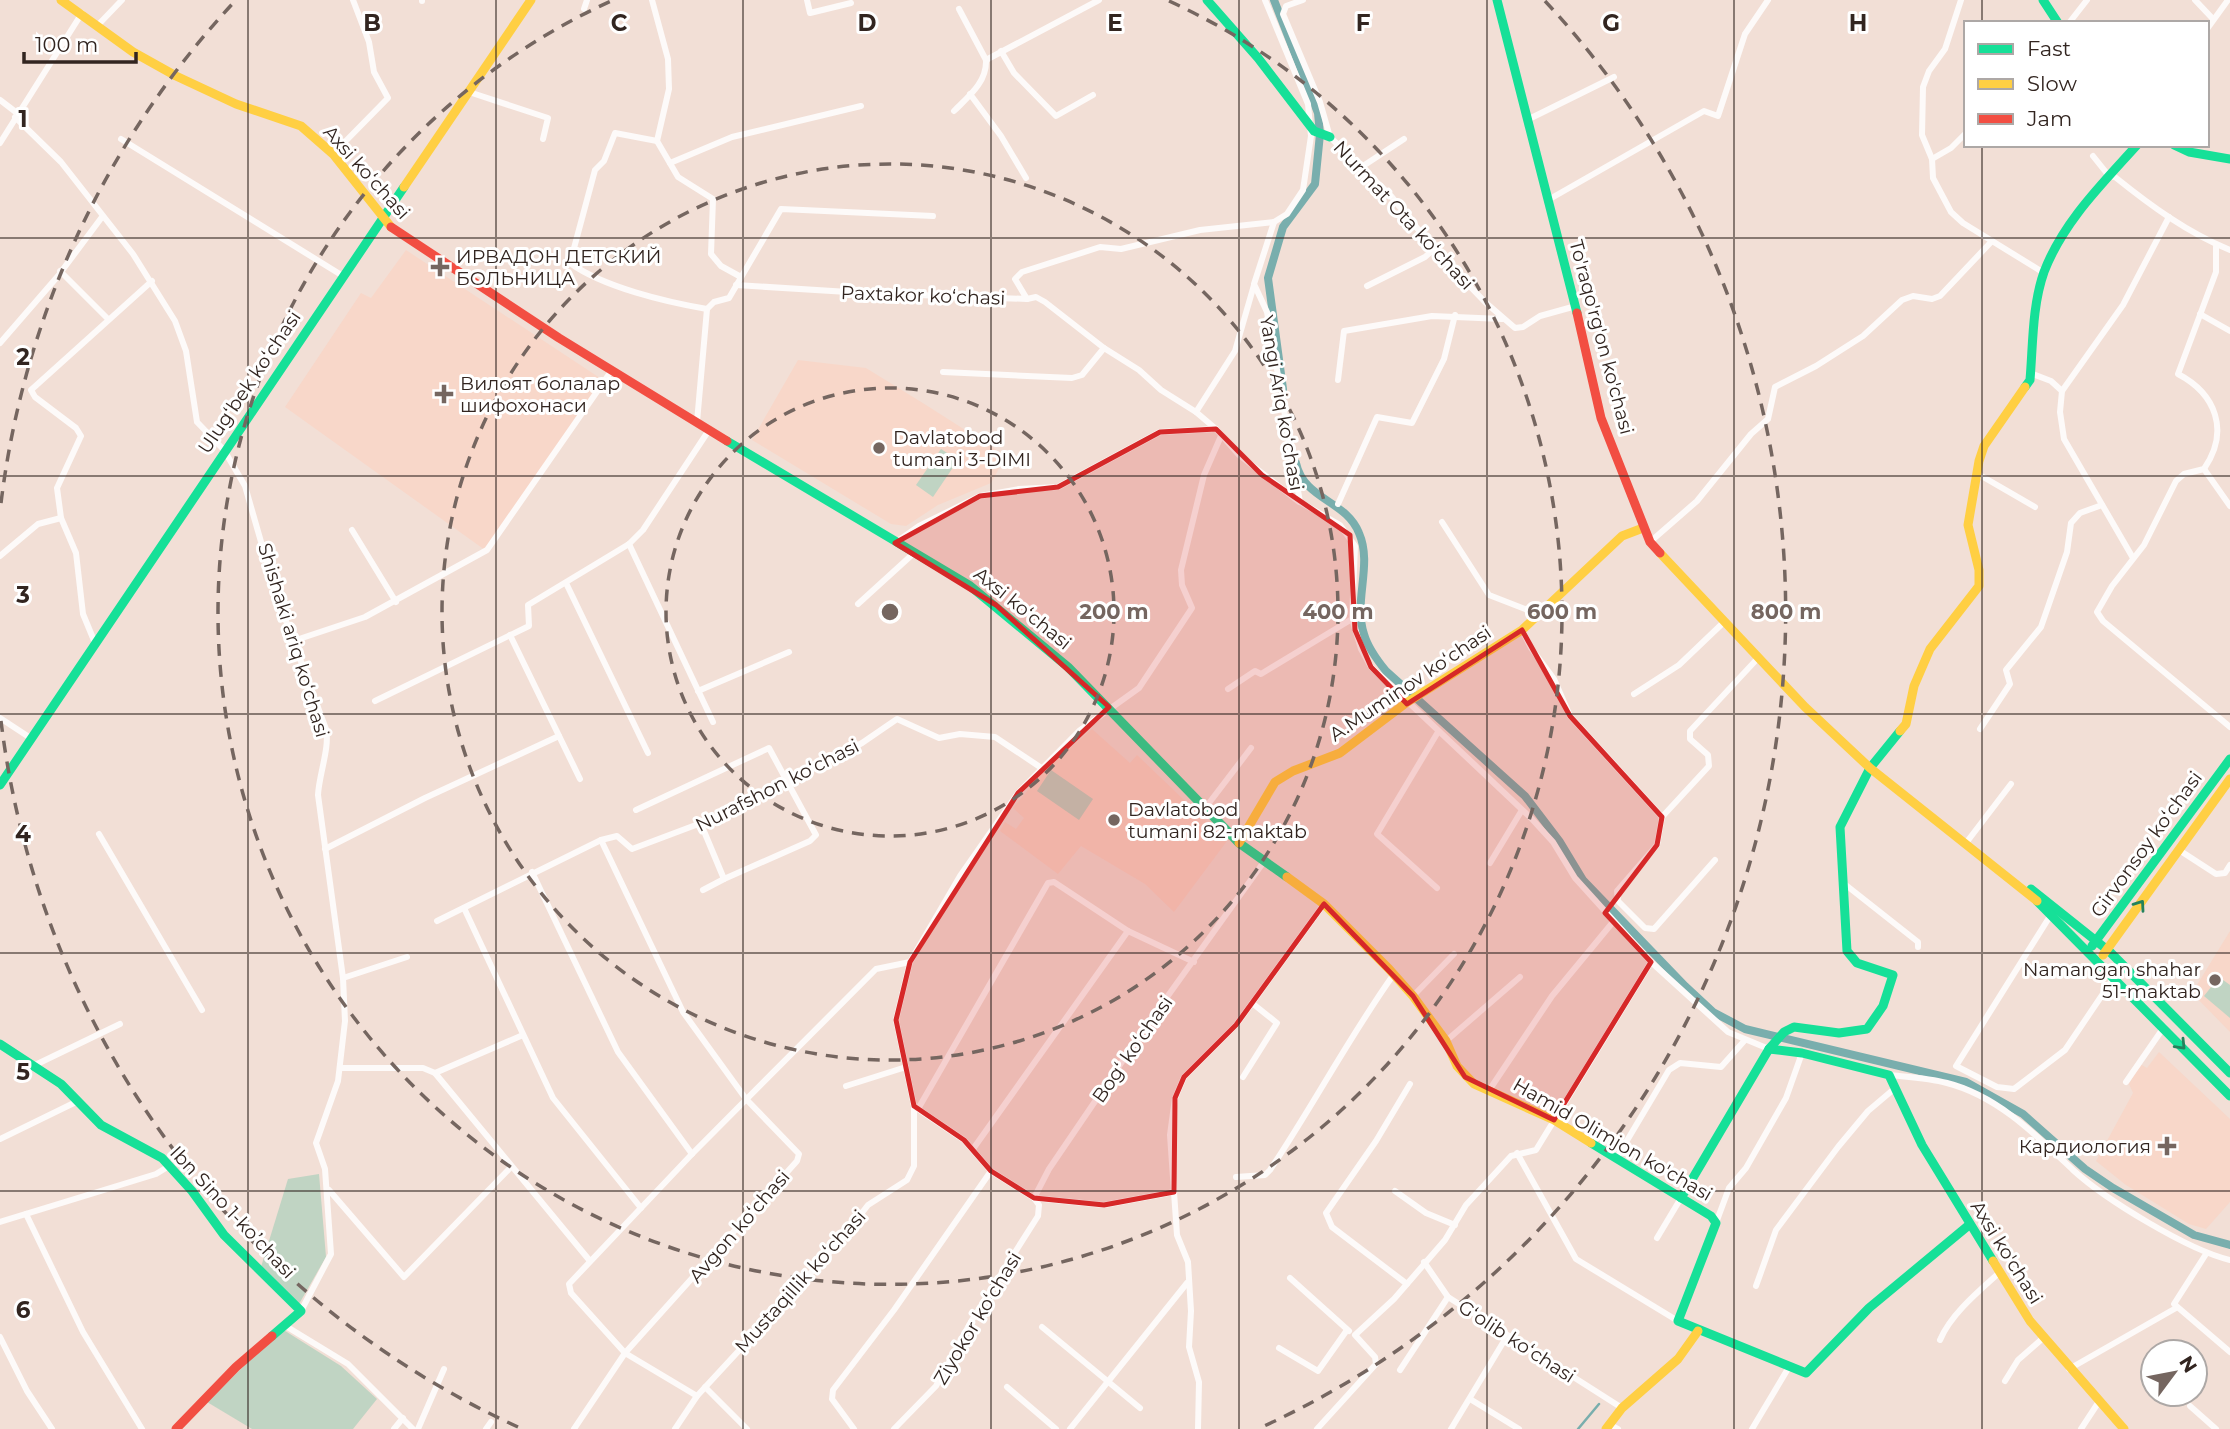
<svg xmlns="http://www.w3.org/2000/svg" width="2230" height="1429" viewBox="0 0 2230 1429" font-family="Montserrat,sans-serif">
<rect width="100%" height="100%" fill="#f2dfd6"/>
<!-- built -->
<g fill="#f8d7c9">
<path d="M406 250 603 380 485 550 285 407 361 293 371 298Z"/>
<path d="M798 360 866 368 926 405 1006 456 991 483 938 505 906 526 891 524 752 440Z"/>
<path d="M1092 729 1130 763 1137 755 1227 841 1174 912 1145 884 1081 846 1058 874 1000 831 1005 822 1016 829 1024 818 1013 808 1046 769Z"/>
<path d="M2230 931V1032L2192 993Z"/>
<path d="M2159 1052 2230 1119V1202L2206 1229 2189 1224 2126 1185 2096 1161 2133 1093 2129 1084 2140 1064 2147 1068Z"/>
</g>
<!-- green -->
<g fill="#c0d4c3">
<path d="M941 449 958 460 933 497 916 485Z"/>
<path d="M1051 770 1093 799 1079 820 1037 791Z"/>
<path d="M2219 977 2230 985V1018L2204 996Z"/>
<path d="M319 1174 326 1257 299 1304 261 1267 288 1179Z"/>
<path d="M282 1329 341 1366 377 1399 353 1429H252L207 1402Z"/>
</g>
<g fill="none" stroke-linecap="round" stroke-linejoin="round">
<!-- stream -->
<path stroke="#79aead" stroke-width="2.5" d="M1578 1429 1599 1404"/>
<!-- canal -->
<g stroke="#79aead" stroke-width="8">
<path d="M1274 0 1318 113 1320 134 1315 184 1283 227 1268 278 1283 389"/>
<path d="M1296 463C1304 500 1346 500 1359 533 1373 565 1353 601 1364 634 1368 648 1377 660 1386 671L1525 796 1560 842 1583 880 1685 986 1713 1012 1745 1029 1966 1082 2023 1114 2085 1169 2113 1188 2194 1235 2230 1245"/>
</g>
<!-- street -->
<g stroke="#fdfaf9" stroke-width="6">
<path d="M422 0V1"/>
<path d="M652 0 668 59 669 89 657 141 678 177 713 199 711 254 721 266 741 277"/>
<path d="M807 0 810 13 851 3"/>
<path d="M1265 0 1308 104 1311 136 1303 190 1287 214 1274 222 1254 284 1267 312 1300 502 1340 525 1355 546 1352 619 1361 649 1371 667 1531 818 1553 842 1575 878 1651 962 1728 1032 1769 1049"/>
<path d="M1303 0 1286 6 1283 14 1320 102 1330 137 1391 196 1434 249 1485 302 1515 328 1523 327 1540 316 1576 306"/>
<path d="M1961 0 1945 49 1929 71 1923 87 1922 135 1932 159 1933 178 1951 212 1963 223 2044 273"/>
<path d="M2195 0 2213 19"/>
<path d="M584 9 587 0"/>
<path d="M959 9 986 60"/>
<path d="M2069 23 2087 0"/>
<path d="M98 25 122 0"/>
<path d="M2207 29 2228 0"/>
<path d="M1001 51 1014 73 1056 116 1093 95"/>
<path d="M469 92 548 118 543 139"/>
<path d="M970 94 1001 136 1026 178"/>
<path d="M0 100 17 113"/>
<path d="M954 111C969 96 987 82 986 60L1099 0"/>
<path d="M15 117 61 162 133 254 175 321 186 351 197 422 224 450 245 486 276 594 326 729C330 748 319 774 318 795L343 978 345 1021 338 1081 316 1143 325 1169 331 1254 301 1311"/>
<path d="M1527 120 1614 77"/>
<path d="M121 139 343 276"/>
<path d="M657 141 615 133 604 161 595 170 570 263C603 287 666 302 707 309"/>
<path d="M0 143 82 13"/>
<path d="M333 154 388 98 374 72 369 42 353 0"/>
<path d="M2093 156 2109 176 2115 177C2151 206 2188 233 2230 250"/>
<path d="M1932 159 1951 148 1966 133"/>
<path d="M670 163 732 137 861 106"/>
<path d="M1360 168 1404 139"/>
<path d="M1548 200 1704 111 1718 116 1745 34 1768 0"/>
<path d="M2216 247V272L2178 374C2216 394 2230 431 2204 469L2184 474 2176 481 2144 545 2112 586 2097 612 2103 621 2230 727"/>
<path d="M60 271 108 319"/>
<path d="M736 285 864 293 1027 299 1015 279 1022 272 1100 247 1121 249 1200 230 1274 222"/>
<path d="M1367 286 1425 257 1434 249"/>
<path d="M1027 299 1036 297 1045 302 1104 348 1139 370 1161 390 1196 412 1216 429 1239 455 1299 502"/>
<path d="M2200 314 2230 331"/>
<path d="M0 343 58 276 102 217"/>
<path d="M943 372 1072 378 1082 375 1104 348"/>
<path d="M2030 373 2051 381 2062 391"/>
<path d="M1338 380 1344 331 1432 316 1502 319"/>
<path d="M1196 412 1235 351 1254 285"/>
<path d="M697 422 707 309 714 302 729 298 781 209 933 216"/>
<path d="M2204 469 2230 506"/>
<path d="M1978 474 2035 507"/>
<path d="M1338 504 1377 417 1412 423 1444 359 1455 315"/>
<path d="M1442 522 1489 595 1538 614"/>
<path d="M352 530 396 602"/>
<path d="M1650 542 1697 501 1751 434 1768 419 1775 387 1816 366 1863 336 1902 300 1913 296 1932 299 1940 296 1992 241"/>
<path d="M895 543 919 526 980 496 1019 489 1058 487 1160 432 1216 429"/>
<path d="M629 544 713 722"/>
<path d="M0 556 38 524 61 518"/>
<path d="M2133 558 2064 439 2060 412 2062 391 2123 305 2169 217"/>
<path d="M566 583 648 753"/>
<path d="M858 604 914 553"/>
<path d="M1522 630 1531 648 1554 679 1570 716 1662 817"/>
<path d="M510 635 580 779"/>
<path d="M293 641 365 617 487 550 612 370"/>
<path d="M95 643 83 614 76 553 61 518 57 488 81 436 76 428 35 397 31 390 152 281"/>
<path d="M1228 689 1255 671 1261 674 1352 619"/>
<path d="M698 691 789 652"/>
<path d="M1634 694 1679 665 1724 622"/>
<path d="M375 701 529 626 528 605 629 544 643 530 709 430"/>
<path d="M0 718 32 739"/>
<path d="M1980 729 2010 684 2006 670 2041 627 2067 552 2071 523 2080 513 2102 505"/>
<path d="M1206 807 1251 748"/>
<path d="M636 810 769 748 816 835 810 841 724 879 701 824"/>
<path d="M99 834 202 1010"/>
<path d="M1966 843 2011 784"/>
<path d="M325 849 425 798 559 736"/>
<path d="M2179 850 2216 874 2225 873 2230 865"/>
<path d="M1715 860 1654 929 1645 928 1618 901 1617 891 1657 845 1662 817 1709 766 1708 755 1690 739V731L1758 658"/>
<path d="M1490 863 1522 810"/>
<path d="M532 872 618 1052 692 1154"/>
<path d="M1842 882 1918 942V947"/>
<path d="M1437 888 1377 834 1438 732"/>
<path d="M703 890 724 879"/>
<path d="M464 908 553 1098 641 1208"/>
<path d="M2052 913 1956 1066 1997 1087 2014 1089 2065 1050 2115 976"/>
<path d="M437 921 601 840 617 836 632 849 733 811 862 743 897 719 939 738 960 734 995 737 1040 767"/>
<path d="M343 978 407 957"/>
<path d="M1413 996 1454 954"/>
<path d="M523 1035 435 1073 590 1261"/>
<path d="M1446 1041 1520 977"/>
<path d="M33 1066 120 1024"/>
<path d="M340 1068H423L435 1073"/>
<path d="M1889 1075C1908 1077 1929 1078 1947 1083 1998 1096 2037 1136 2073 1170 2106 1200 2188 1250 2230 1260"/>
<path d="M1243 1077 1277 1023 1252 1003"/>
<path d="M2126 1082 2164 1027"/>
<path d="M846 1086 906 1067"/>
<path d="M1490 1089 1552 996 1613 922"/>
<path d="M915 1107 964 1140 991 1171 1034 1198 1104 1205 1174 1192"/>
<path d="M918 1109 1048 883 1054 882 1128 931 1194 962"/>
<path d="M0 1139 78 1101"/>
<path d="M973 1149 1128 931"/>
<path d="M1517 1153 1576 1259 1678 1321"/>
<path d="M1616 1159 1669 1070 1680 1063 1721 1067 1745 1040"/>
<path d="M1236 1177 1265 1175 1270 1170C1313 1106 1349 1037 1394 974"/>
<path d="M329 1190 404 1277 511 1167"/>
<path d="M1395 1191 1426 1213 1455 1225"/>
<path d="M1034 1198 1049 1169 1147 1025 1263 863"/>
<path d="M26 1214 83 1332 142 1429"/>
<path d="M0 1222 156 1174 169 1166"/>
<path d="M1716 1223 1729 1188 1746 1168 1786 1098 1802 1053"/>
<path d="M1657 1238 1681 1198"/>
<path d="M2206 1254 2174 1304 2230 1352"/>
<path d="M1424 1262 1448 1297 1622 1408"/>
<path d="M1290 1278 1349 1331"/>
<path d="M1407 1284 1332 1227 1326 1213 1376 1141 1410 1084"/>
<path d="M1756 1286 1776 1230 1838 1147 1868 1111 1894 1089"/>
<path d="M284 1325 348 1364 413 1429"/>
<path d="M1042 1327 1140 1408"/>
<path d="M0 1337 27 1391 52 1429"/>
<path d="M1940 1340C1951 1314 1979 1291 1999 1273"/>
<path d="M1279 1348 1318 1371 1347 1330"/>
<path d="M2069 1369 2176 1308"/>
<path d="M1400 1370 1448 1297"/>
<path d="M2005 1381 2018 1360 2042 1339"/>
<path d="M705 1387 747 1429"/>
<path d="M1007 1387 1056 1429"/>
<path d="M697 1396 625 1353 571 1293 569 1284 692 1154 876 969 910 962"/>
<path d="M1470 1399 1519 1429"/>
<path d="M2190 1406 2216 1429"/>
<path d="M1611 1425 1618 1429"/>
<path d="M394 1429 403 1418"/>
<path d="M418 1429 444 1369"/>
<path d="M486 1429 491 1422"/>
<path d="M574 1429 625 1353 797 1161 799 1154 746 1099 683 1012 601 840"/>
<path d="M675 1429 697 1396 841 1240 868 1205 907 1180 914 1166V1106L896 1020 910 962 960 876 1018 793 1079 731 1139 688 1192 608 1182 585 1181 570 1204 475 1221 436"/>
<path d="M854 1429 832 1399 833 1390 894 1310 991 1171"/>
<path d="M894 1429 936 1386 972 1320 1038 1216 1039 1205 1034 1198"/>
<path d="M1070 1429 1187 1283"/>
<path d="M1198 1429 1199 1382 1189 1347 1191 1311 1188 1262 1177 1235 1174 1192 1170 1135 1175 1098 1184 1077 1236 1025 1324 904"/>
<path d="M1317 1429 1376 1364 1375 1357 1355 1335 1394 1299 1445 1240 1466 1205 1511 1156 1536 1150 1651 962"/>
<path d="M1451 1429 1507 1336"/>
<path d="M1752 1429 1789 1367"/>
<path d="M2081 1429 2098 1403"/>
</g>
<!-- fast -->
<g stroke="#16e098" stroke-width="9">
<path d="M1207 0 1258 58 1314 131 1330 137"/>
<path d="M1497 0 1577 313"/>
<path d="M2043 0 2058 23"/>
<path d="M2174 145 2189 152 2230 159"/>
<path d="M2025 387 2030 380C2033 345 2032 306 2044 272 2063 222 2102 184 2137 145"/>
<path d="M727 441 969 585 1068 667 1239 843 1287 877"/>
<path d="M0 785 404 187"/>
<path d="M2031 889 2110 952 2230 1073"/>
<path d="M2037 901 2230 1096"/>
<path d="M2092 946 2230 759"/>
<path d="M0 1044 61 1084 101 1125 162 1158 192 1191 224 1235 301 1311 272 1336"/>
<path d="M1769 1049 1802 1053 1889 1075 1922 1145 1993 1261"/>
<path d="M1591 1143 1711 1216 1716 1223 1678 1321 1806 1373 1869 1308 1969 1225"/>
<path d="M1681 1198 1769 1049 1784 1032 1794 1027 1839 1033 1867 1029 1883 1006 1893 975 1857 963 1847 951 1840 827 1870 768 1900 731"/>
</g>
<!-- slow -->
<g stroke="#ffcf43" stroke-width="9">
<path d="M61 0 133 52 176 76 236 104 301 126 333 154 391 227"/>
<path d="M404 187 531 0"/>
<path d="M1660 553 1805 707 1870 768 2037 901"/>
<path d="M1900 731 1906 724 1914 686 1930 649 1979 586V570L1968 525 1979 461 1984 446 2025 387"/>
<path d="M1239 843 1275 782 1293 771 1340 753 1406 703 1522 630 1622 536 1643 528"/>
<path d="M1287 877 1324 904 1389 969 1413 996 1446 1041 1457 1066 1474 1084 1554 1120 1591 1143"/>
<path d="M2103 955 2230 779"/>
<path d="M1993 1261 2030 1321 2124 1429"/>
<path d="M1606 1429 1622 1408 1678 1359 1698 1331"/>
</g>
<!-- jam -->
<g stroke="#f24e42" stroke-width="9">
<path d="M391 227 559 338 727 441"/>
<path d="M1577 313 1601 418 1650 542 1660 553"/>
<path d="M176 1429 236 1367 272 1336"/>
</g>
</g>
<!-- one-way arrows -->
<defs><path id="oneway-chevron" d="M-2-3.5L2.5 0L-2 3.5" fill="none" stroke-width="1.6" stroke-linecap="round" stroke-linejoin="round" transform="scale(1.75)"/></defs>
<g stroke="#24825c">
<use href="#oneway-chevron" transform="translate(2140 905) rotate(-55)"/>
<use href="#oneway-chevron" transform="translate(2181 1045) rotate(46)"/>
</g>
<!-- marked area -->
<path fill="#d62828" fill-opacity="0.2" stroke="#d62828" stroke-width="5" stroke-linejoin="round" d="M1216 429 1262 475 1350 535 1355 630 1371 667 1407 704 1522 630 1570 716 1662 817 1657 845 1605 913 1651 962 1554 1120 1465 1077 1413 996 1324 904 1236 1025 1184 1077 1175 1098 1174 1192 1104 1205 1034 1198 991 1171 964 1140 914 1106 896 1020 910 962 1018 793 1109 707 996 605 895 543 980 496 1058 487 1160 432Z"/>
<!-- grid -->
<path fill="none" stroke="#322520" stroke-width="2" stroke-opacity="0.55" d="M248 0V1429M496 0V1429M743 0V1429M991 0V1429M1239 0V1429M1487 0V1429M1734 0V1429M1982 0V23M1982 145V1429M0 238H2230M0 476H2230M0 714H2230M0 953H2230M0 1191H2230"/>
<!-- distance rings -->
<g fill="none" stroke="#756660" stroke-width="3.5" stroke-dasharray="12 9">
<circle cx="890" cy="612" r="224"/>
<circle cx="890" cy="612" r="448"/>
<path d="M1169 1A672 672 0 1 1 611 1"/>
<path d="M518 1427A896 896 0 0 1 1 721M1 503A896 896 0 0 1 235 1M1545 1A896 896 0 0 1 1262 1427"/>
</g>
<!-- markers -->
<g fill="#756660" stroke="#fff" stroke-width="2.5">
<path d="M436.5 256.5h7v7h7v7h-7v7h-7v-7h-7v-7h7z"/>
<path d="M440.5 383.5h7v7h7v7h-7v7h-7v-7h-7v-7h7z"/>
<circle cx="879" cy="448" r="7"/>
<circle cx="1114" cy="820" r="7"/>
<circle cx="2215" cy="980" r="7"/>
<path d="M2163.5 1135.5h7v7h7v7h-7v7h-7v-7h-7v-7h7z"/>
</g>
<g text-anchor="middle" stroke-width="6" stroke-linejoin="round" paint-order="stroke">
<!-- street labels -->
<g font-size="19" fill="#322520" stroke="#fff">
<text transform="translate(367 172) rotate(48)" y="7">Axsi koʻchasi</text>
<text transform="translate(1404 215) rotate(47)" y="7">Nurmat Ota koʻchasi</text>
<text transform="translate(923 295) rotate(2)" y="7">Paxtakor koʻchasi</text>
<text transform="translate(1602 337) rotate(75)" y="7">To'raqo'rg'on ko'chasi</text>
<text transform="translate(249 382) rotate(-56)" y="7">Ulugʻbek koʻchasi</text>
<text transform="translate(1282 403) rotate(80)" y="7">Yangi Ariq koʻchasi</text>
<text transform="translate(1023 608) rotate(39)" y="7">Axsi koʻchasi</text>
<text transform="translate(294 640) rotate(73)" y="7">Shishaki ariq koʻchasi</text>
<text transform="translate(1410 683) rotate(-34)" y="7">A.Muminov koʻchasi</text>
<text transform="translate(777 785) rotate(-27)" y="7">Nurafshon koʻchasi</text>
<text transform="translate(2146 844) rotate(-54)" y="7">Girvonsoy koʻchasi</text>
<text transform="translate(1132 1049) rotate(-55)" y="7">Bogʻ koʻchasi</text>
<text transform="translate(1613 1139) rotate(30)" y="7">Hamid Olimjon ko'chasi</text>
<text transform="translate(233 1212) rotate(47)" y="7">Ibn Sino 1-koʼchasi</text>
<text transform="translate(739 1226) rotate(-49)" y="7">Avgon koʻchasi</text>
<text transform="translate(2007 1252) rotate(58)" y="7">Axsi ko'chasi</text>
<text transform="translate(800 1281) rotate(-48)" y="7">Mustaqillik koʻchasi</text>
<text transform="translate(977 1318) rotate(-59)" y="7">Ziyokor koʻchasi</text>
<text transform="translate(1517 1341) rotate(33)" y="7">Gʻolib koʻchasi</text>
</g>
<!-- poi labels -->
<g font-size="19" fill="#322520" stroke="#fff" text-anchor="start">
<text x="456" y="263">ИРВАДОН ДЕТСКИЙ<tspan x="456" dy="22">БОЛЬНИЦА</tspan></text>
<text x="460" y="390">Вилоят болалар<tspan x="460" dy="22">шифохонаси</tspan></text>
<text x="893" y="444">Davlatobod<tspan x="893" dy="22">tumani 3-DIMI</tspan></text>
<text x="1128" y="816">Davlatobod<tspan x="1128" dy="22">tumani 82-maktab</tspan></text>
<text x="2201" y="976" text-anchor="end">Namangan shahar<tspan x="2201" dy="22">51-maktab</tspan></text>
<text x="2151" y="1153" text-anchor="end">Кардиология</text>
</g>
</g>
<g font-size="23" text-anchor="middle" font-weight="bold" fill="#322520" stroke="#fff" stroke-width="6" stroke-linejoin="round" paint-order="stroke">
<text x="372" y="31">B</text>
<text x="619" y="31">C</text>
<text x="867" y="31">D</text>
<text x="1115" y="31">E</text>
<text x="1363" y="31">F</text>
<text x="1611" y="31">G</text>
<text x="1858" y="31">H</text>
<text x="23" y="127">1</text>
<text x="23" y="365">2</text>
<text x="23" y="603">3</text>
<text x="23" y="842">4</text>
<text x="23" y="1080">5</text>
<text x="23" y="1318">6</text>
</g>
<circle cx="890" cy="612" r="10" fill="#756660" stroke="#fff" stroke-width="3.5"/>
<g font-size="21" text-anchor="middle" font-weight="bold" fill="#756660" stroke="#fff" stroke-width="6" stroke-linejoin="round" paint-order="stroke">
<text x="1114" y="619">200 m</text>
<text x="1338" y="619">400 m</text>
<text x="1562" y="619">600 m</text>
<text x="1786" y="619">800 m</text>
</g>
<!-- legend -->
<rect x="1964" y="21" width="245" height="126" fill="#ffffff" stroke="#ada8a6" stroke-width="2"/>
<rect x="1978" y="44" width="35" height="10" fill="#16e098" stroke="#ada8a6" stroke-width="2"/>
<text x="2027" y="56" font-size="21" fill="#322520">Fast</text>
<rect x="1978" y="79" width="35" height="10" fill="#ffcf43" stroke="#ada8a6" stroke-width="2"/>
<text x="2027" y="91" font-size="21" fill="#322520">Slow</text>
<rect x="1978" y="114" width="35" height="10" fill="#f24e42" stroke="#ada8a6" stroke-width="2"/>
<text x="2027" y="126" font-size="21" fill="#322520">Jam</text>
<!-- north arrow -->
<g transform="translate(2174 1373) rotate(58)"><circle r="33" fill="#ffffff" stroke="#ada8a6" stroke-width="2"/>
<path d="M0-5L12 26L0 18L-12 26Z" fill="#756660"/>
<text y="-10" font-size="19" font-weight="bold" text-anchor="middle" fill="#322520">N</text>
</g>
<!-- scale -->
<path d="M24 52v10h112v-10" fill="none" stroke="#322520" stroke-width="3.5"/>
<text x="35" y="52" font-size="21" fill="#322520" stroke="#ffffff" stroke-width="5" paint-order="stroke">100 m</text>
</svg>
